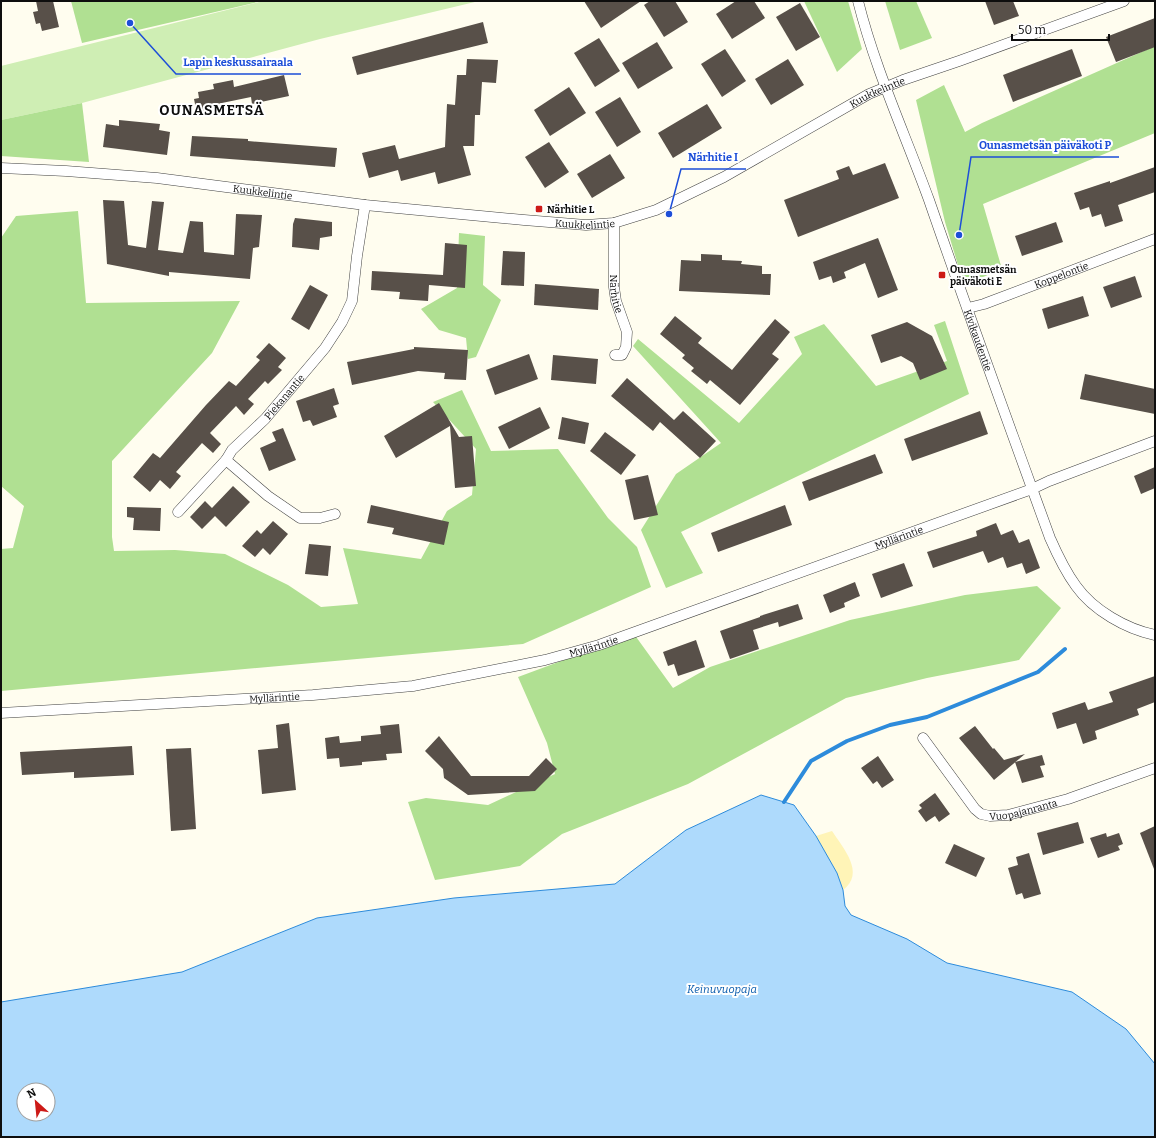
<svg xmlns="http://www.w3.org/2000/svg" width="1156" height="1138" viewBox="0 0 1156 1138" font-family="Bitter,serif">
<rect width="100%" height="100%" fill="#fffdef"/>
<!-- green -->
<path fill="#cfeeb4" d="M263 1H479L320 39 82 103 1 120V66Z"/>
<!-- forest -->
<g fill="#b0e092">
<path d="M71 1H262L82 43Z"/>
<path d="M804 1H848L862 49 837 72Z"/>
<path d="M885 1H916L932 38 900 50Z"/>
<path d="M1155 46V133L983 204 1002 269 964 285 945 222 916 100 944 85 965 132 982 123Z"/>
<path d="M82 103 89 162 1 156V120Z"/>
<path d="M78 211 86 303 240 301 212 353 112 461V537L114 551 175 550 225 554 288 585 321 607 358 604 343 548 421 559 447 511 472 495 476 449 433 402 462 390 491 451 558 449 608 518 637 547 651 587 523 644 1 691V549L13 548 24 506 1 486V238L16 216Z"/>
<path d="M459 233 485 236 483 285 501 300 476 357 468 359 466 338 439 330 421 309 457 288Z"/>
<path d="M945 321 969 394 681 532 703 573 666 588 641 530 676 474 721 443 633 346 638 339 739 423 802 354 794 337 824 324 876 386 947 361 934 325Z"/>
<path d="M1037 586 1061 608 1019 660 927 678 846 698 688 784 562 834 520 866 435 880 408 802 426 798 488 805 555 774 547 743 518 677 634 634 673 688 710 667 850 620 965 595Z"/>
</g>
<!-- sand -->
<path fill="#fff4b7" d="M832 831C843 848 866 873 843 890L837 873 816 836Z"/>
<!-- water -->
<path fill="#aedafc" stroke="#2d8bdb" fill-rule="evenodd" d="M761 795 794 805 816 836 837 873 843 890 845 906 851 915 907 939 947 963 1072 992 1126 1029 1155 1064V1137H1V1002L182 972 317 918 454 898 615 884 686 830ZM24 1090H48V1114H24Z"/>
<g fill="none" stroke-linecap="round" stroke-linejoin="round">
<!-- stream -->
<path stroke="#2d8bdb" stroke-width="4" d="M784 802 811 761 847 741 890 725 927 717 1038 672 1065 649"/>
</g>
<!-- building -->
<g fill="#585049">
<path d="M36 1H53L59 27 42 31 40 23 36 24 33 12 38 11Z"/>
<path d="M584 1H641L601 28Z"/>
<path d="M650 1H675L688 22 664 37 644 5Z"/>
<path d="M736 1H754L765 18 732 39 716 14Z"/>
<path d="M985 1H1013L1019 16 994 25Z"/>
<path d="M800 3 820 37 796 51 776 17Z"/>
<path d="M1155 18V47L1116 62 1106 37Z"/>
<path d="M483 22 488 43 357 75 352 57Z"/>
<path d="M599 38 620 71 595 87 574 53Z"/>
<path d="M657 42 673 68 638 89 622 63Z"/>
<path d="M725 49 746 81 722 97 701 64Z"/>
<path d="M1072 49 1082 76 1013 102 1003 75Z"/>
<path d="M467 59 498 60 496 83 482 82 480 115H475L474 146H463L471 175 438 184 435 172 401 181 398 170 369 178 362 153 395 145 399 159 445 147 447 104 455 105 457 75H466Z"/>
<path d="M788 59 804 85 771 105 755 79Z"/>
<path d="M284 75 289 96 252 104 251 97 217 104 218 109 197 114 194 99 199 98 198 92 214 89 213 84 233 80 234 87Z"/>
<path d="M569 87 586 113 550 136 534 110Z"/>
<path d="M620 97 641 132 617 147 595 112Z"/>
<path d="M707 104 722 128 673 158 658 133Z"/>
<path d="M119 120 160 124 159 130 170 132 167 155 103 147 106 124 119 126Z"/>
<path d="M192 136 248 139V141L337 148 335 167 190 156Z"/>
<path d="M549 142 569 172 545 188 525 157Z"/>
<path d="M610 154 625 178 592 198 577 174Z"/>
<path d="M885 163 899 198 798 237 784 200 839 179 836 171 849 166 853 175Z"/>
<path d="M1155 167V192L1118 205 1123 221 1105 227 1101 214 1092 217 1089 207 1080 210 1074 193 1110 181V183Z"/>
<path d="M103 200 124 201 128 245 146 248 152 201 164 202 158 250 183 253 190 221 203 222 204 252 234 255 236 214 262 215 259 247 253 248 250 279 169 272V276L107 264Z"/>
<path d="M295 218 332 222V236L320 238 319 250 292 247 293 224Z"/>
<path d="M1056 222 1063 242 1022 256 1015 236Z"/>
<path d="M878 238 898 290 878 298 865 263 844 272 846 278 833 283 831 276 819 280 813 262Z"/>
<path d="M445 243 467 245 465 288 429 285 428 301 399 299 400 292 371 290 372 271 443 275Z"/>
<path d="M503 251 525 252 524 286 501 285Z"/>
<path d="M701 254 722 255V260L742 261 741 264 762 266V274H771L770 295 679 291 681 260 701 261Z"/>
<path d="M1135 276 1142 297 1111 308 1103 287Z"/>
<path d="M535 284 599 289 598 310 534 305Z"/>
<path d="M310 285 328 295 309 330 291 319Z"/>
<path d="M1083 296 1089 316 1048 329 1042 309Z"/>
<path d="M675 316 702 338 698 343 732 370 775 319 790 332 772 354 779 359 740 405 710 380 707 384 691 371 694 368 682 358 685 355 660 334Z"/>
<path d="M907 322 932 336 947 369 920 380 913 363 901 356 881 363 871 335Z"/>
<path d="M269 343 286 358 278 367 282 370 268 384 265 381 248 399 254 404 244 415 236 406 210 433 221 444 213 453 202 443 176 472 181 476 170 489 160 480 150 492 133 477 153 453 160 458 206 405 229 381 236 386 260 360 256 357Z"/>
<path d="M414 347 468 350 466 380 444 379 445 373 418 371 352 385 347 362 414 349Z"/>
<path d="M529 354 538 379 495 395 486 370Z"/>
<path d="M553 355 598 359 596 384 551 380Z"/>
<path d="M1085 374 1155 389V414L1080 399Z"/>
<path d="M627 378 674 420 683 411 716 441 700 458 660 422 653 431 611 396Z"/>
<path d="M334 388 339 404 333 406 337 417 313 426 310 420 303 422 296 401Z"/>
<path d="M439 403 459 437 472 436 476 486 455 488 450 426 396 458 384 436Z"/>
<path d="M540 407 550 428 509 449 498 427Z"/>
<path d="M980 411 988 434 912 461 904 439Z"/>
<path d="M562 417 589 423 585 444 558 439Z"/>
<path d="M283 428 296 460 269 471 260 448 276 441 272 432Z"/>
<path d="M605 432 636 455 621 475 590 451Z"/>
<path d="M875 454 883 473 809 501 802 482Z"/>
<path d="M1155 467V488L1141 494 1134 476Z"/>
<path d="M648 475 658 515 634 520 625 480Z"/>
<path d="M233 486 250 502 226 527 215 516 202 529 190 517 205 501 212 508Z"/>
<path d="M371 505 449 522 444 545 392 534 394 528 367 523Z"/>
<path d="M785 505 792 525 718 552 711 533Z"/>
<path d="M127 507 161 508 160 531 133 530 134 518 127 517Z"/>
<path d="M273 521 288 534 270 555 263 548 255 557 242 546 257 530 261 534Z"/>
<path d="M996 523 1001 535 1013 530 1019 543 1029 539 1040 568 1026 574 1022 563 1007 568 1003 557 988 563 983 551 933 568 927 552 977 536 976 531Z"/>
<path d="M309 544 331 546 328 576 305 574Z"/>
<path d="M904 563 913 586 881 598 872 574Z"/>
<path d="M855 582 860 596 844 603 845 607 830 613 823 595Z"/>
<path d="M798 604 803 619 779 627 778 622 753 630 759 649 730 659 720 631 760 617V616Z"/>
<path d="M696 640 705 667 678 676 674 664 668 666 663 652Z"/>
<path d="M1155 676V702L1137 709 1139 715 1095 731 1097 739 1083 744 1076 723 1057 729 1052 713 1085 702 1088 710 1113 702 1109 692Z"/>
<path d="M289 723 296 790 262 794 258 750 278 748 276 725Z"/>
<path d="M399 724 402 753 386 754 387 760 362 762V765L340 767 339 758 327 759 325 738 339 736 340 743 361 741V736L381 734 380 726Z"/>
<path d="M975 726 993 749 994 748 1004 760 1025 754 994 780 959 738Z"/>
<path d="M439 736 471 776H529L546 758 557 769 535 791 468 795 444 778 443 769 425 751Z"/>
<path d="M132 746 134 775 74 778V772L22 775 20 752Z"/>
<path d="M191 748 196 829 171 831 166 749Z"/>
<path d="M1042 755 1045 765 1040 766 1044 777 1022 783 1015 762Z"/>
<path d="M878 756 894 780 882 788 877 781 873 784 861 768Z"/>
<path d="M935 793 950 814 939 822 935 816 926 822 918 811 922 808 919 805Z"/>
<path d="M1078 822 1084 843 1043 855 1037 833Z"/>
<path d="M1155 826V869H1154L1140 833Z"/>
<path d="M1106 833 1107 837 1119 833 1123 844 1118 846 1120 850 1098 858 1090 838Z"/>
<path d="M954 844 985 858 976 877 945 863Z"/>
<path d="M1029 853 1041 894 1024 899 1022 893 1016 895 1008 868 1018 865 1016 857Z"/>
</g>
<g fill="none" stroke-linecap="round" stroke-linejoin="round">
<defs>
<g id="street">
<path id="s1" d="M858 1C875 69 905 134 929 200 968 313 1009 425 1050 538 1057 554 1065 571 1076 586 1093 610 1126 629 1155 635"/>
<path id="s2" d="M1 168 66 171 157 178 365 205 524 220 586 225 614 223 656 210 724 177 869 94 903 80 959 61 1124 1"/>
<path id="s3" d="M614 223V287L616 301 627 332 626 347 622 355H615"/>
<path id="s4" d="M968 308 984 304 1155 239"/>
<path d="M178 512 226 460"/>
<path id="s5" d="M335 514 320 518H300L268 496 226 460 232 450 265 419 325 348 342 322 352 301 357 256 365 205"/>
<path id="s6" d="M1 713 313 695 413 686 545 660 599 645 1032 489 1049 481 1155 441"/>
<path id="s7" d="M923 738 975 809 981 814 990 816 1008 815 1068 799 1155 768"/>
</g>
</defs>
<!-- street casing -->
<use href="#street" stroke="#414141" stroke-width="11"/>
<!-- street -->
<use href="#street" stroke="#fff" stroke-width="10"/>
</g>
<!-- markers -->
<g fill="#cd1a17" stroke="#fff" stroke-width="1.5">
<rect x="535" y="205" width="8" height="8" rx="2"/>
<rect x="938" y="271" width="8" height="8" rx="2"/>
</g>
<g text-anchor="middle" stroke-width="4" stroke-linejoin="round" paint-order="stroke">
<!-- street labels -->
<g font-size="10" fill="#0e0e0e" stroke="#fff">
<text dy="4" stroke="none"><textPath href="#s2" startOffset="911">Kuukkelintie</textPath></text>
<text dy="4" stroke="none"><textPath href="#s2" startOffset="263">Kuukkelintie</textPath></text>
<text dy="4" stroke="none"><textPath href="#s2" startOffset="587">Kuukkelintie</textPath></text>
<text dy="4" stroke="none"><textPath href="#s4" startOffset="99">Koppelontie</textPath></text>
<text dy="4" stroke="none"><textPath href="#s3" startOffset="71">Närhitie</textPath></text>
<text dy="4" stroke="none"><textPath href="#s1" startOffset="360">Kivikaudentie</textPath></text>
<text dy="4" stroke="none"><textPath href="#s5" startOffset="216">Piekanantie</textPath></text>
<text dy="4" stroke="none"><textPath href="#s6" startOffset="922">Myllärintie</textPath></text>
<text dy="4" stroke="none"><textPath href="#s6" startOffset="598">Myllärintie</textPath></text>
<text dy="4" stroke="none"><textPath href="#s6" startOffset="274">Myllärintie</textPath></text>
<text dy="4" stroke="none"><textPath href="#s7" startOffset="139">Vuopajanranta</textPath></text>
</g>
<!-- poi labels -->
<g font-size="10" font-weight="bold" fill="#0e0e0e" stroke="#fff" text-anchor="start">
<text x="547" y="213">Närhitie L</text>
<text x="950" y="273">Ounasmetsän<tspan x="950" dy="12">päiväkoti E</tspan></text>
</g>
<!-- water labels -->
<g font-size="11" font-style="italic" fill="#0a5cad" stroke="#fff">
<text x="722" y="993">Keinuvuopaja</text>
</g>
<!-- district labels -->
<g font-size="14" font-weight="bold" letter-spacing="1" fill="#0e0e0e" stroke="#fff">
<text x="212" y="115">OUNASMETSÄ</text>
</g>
</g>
<!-- callouts -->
<path fill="none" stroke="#1d4ed8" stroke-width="1.5" d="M130 23L176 74H301M959 235L971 157H1119M669 214L681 169H746"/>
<g fill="#1d4ed8" stroke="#fff" stroke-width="1.5">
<circle cx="130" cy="23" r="4"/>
<circle cx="959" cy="235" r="4"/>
<circle cx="669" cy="214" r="4"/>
</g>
<g font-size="11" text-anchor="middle" font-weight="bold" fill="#1d4ed8" stroke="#fff" stroke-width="4" stroke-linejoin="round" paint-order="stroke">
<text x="238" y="66">Lapin keskussairaala</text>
<text x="1045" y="149">Ounasmetsän päiväkoti P</text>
<text x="713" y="161">Närhitie I</text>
</g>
<!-- border -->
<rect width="1156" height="1138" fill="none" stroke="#0e0e0e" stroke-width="4"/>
<!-- north arrow -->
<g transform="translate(36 1102) rotate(333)"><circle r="19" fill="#ffffff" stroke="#9f9f9f"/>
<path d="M0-3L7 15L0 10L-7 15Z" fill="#cd1a17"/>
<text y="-6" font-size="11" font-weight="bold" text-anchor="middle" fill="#0e0e0e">N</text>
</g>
<!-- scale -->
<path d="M1012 34v6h97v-6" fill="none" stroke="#0e0e0e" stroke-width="2"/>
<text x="1018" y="34" font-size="12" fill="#0e0e0e" stroke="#ffffff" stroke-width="3" paint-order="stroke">50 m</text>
</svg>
